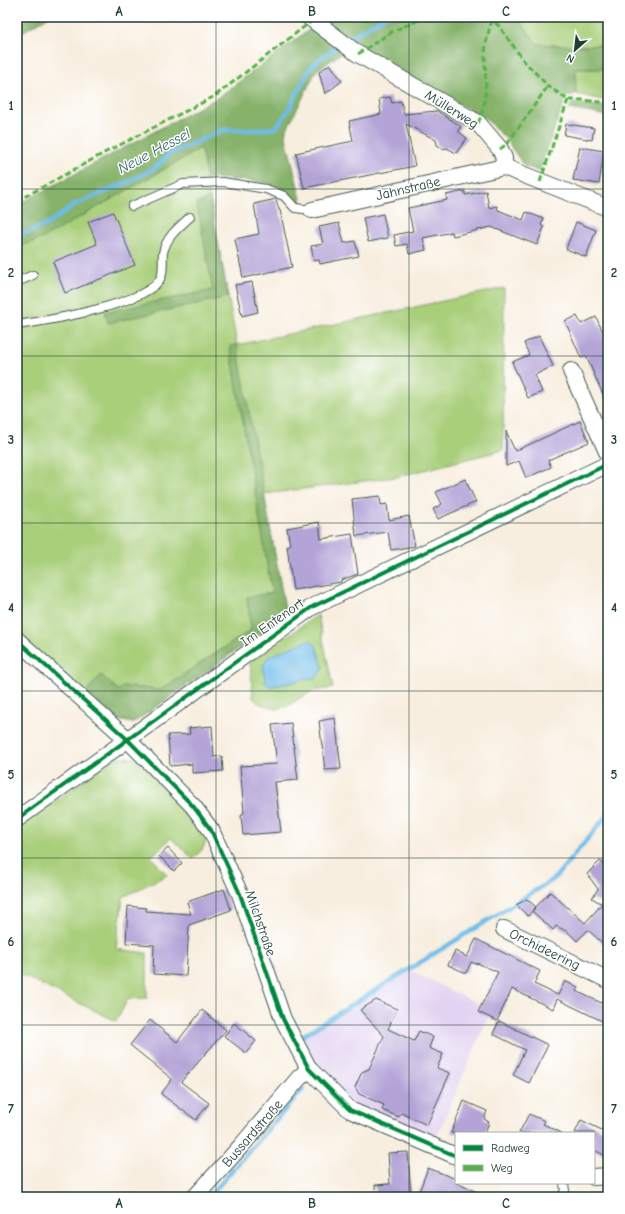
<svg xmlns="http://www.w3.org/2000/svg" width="625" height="1214" viewBox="0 0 625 1214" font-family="'Comic Neue',sans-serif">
<rect width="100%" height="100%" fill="#fff"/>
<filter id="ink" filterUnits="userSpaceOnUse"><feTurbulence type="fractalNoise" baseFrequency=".025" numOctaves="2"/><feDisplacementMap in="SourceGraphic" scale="8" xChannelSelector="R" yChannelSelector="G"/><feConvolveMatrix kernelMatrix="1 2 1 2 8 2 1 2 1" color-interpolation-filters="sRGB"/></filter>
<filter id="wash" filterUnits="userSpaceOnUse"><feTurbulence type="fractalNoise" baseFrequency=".012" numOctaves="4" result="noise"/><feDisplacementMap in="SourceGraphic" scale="16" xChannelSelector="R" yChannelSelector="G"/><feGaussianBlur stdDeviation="0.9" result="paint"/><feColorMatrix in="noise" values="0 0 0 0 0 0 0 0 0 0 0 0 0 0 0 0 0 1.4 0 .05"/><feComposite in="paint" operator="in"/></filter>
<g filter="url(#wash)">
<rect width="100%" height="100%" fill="#f8eedf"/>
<!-- built -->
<path fill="#e3d3f2" d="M411 971 491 1010 435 1141 354 1105 323 1073 301 1040Z"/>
<!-- green -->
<g fill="#a9cf7a" stroke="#648657">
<path d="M517 17H608V45L578 46 536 44Z"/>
<path d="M575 69H608V101L576 94Z"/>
<path d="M201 148 237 345 504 288 503 450 396 477 264 494 286 615 133 723 114 719 17 633V248L45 237Z"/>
<path d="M318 615 333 688 312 691 286 707 276 709 258 703 253 698 250 661Z"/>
<path d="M116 757 135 758 193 817 207 839 202 850 193 859 171 838 151 857 167 875 123 897 116 949 147 953V998L128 999 116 1021 17 973V829Z"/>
</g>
<!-- forest -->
<g fill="#86b26a" stroke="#52784f">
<path d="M31 17H48L17 35V25Z"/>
<path d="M318 17H517L537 44 578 46 608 45V69H576L575 94 566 97 539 171 524 166 505 138 485 118 362 50Z"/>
<path d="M311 28 343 52 316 71 285 133 302 203 295 202C293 199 291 195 287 192 274 180 225 179 207 178L201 148 45 237 17 248V205L217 98Z"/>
<path d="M572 103 608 107V116L569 109Z"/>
<path d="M210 198 228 297 108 323 105 312 213 290 197 204Z"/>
<path d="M237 345 286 615 133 723 114 719 85 693 101 675 118 690 124 686 160 690 251 630 247 597 272 593 230 346Z"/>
</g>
<!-- water -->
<path fill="#6ebce8" stroke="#467c8e" d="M309 640 316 645 323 668 317 677 270 687 265 682 263 665 269 656Z"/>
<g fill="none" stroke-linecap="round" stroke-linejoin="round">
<!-- stream -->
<g stroke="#6ebce8" stroke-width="4.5">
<path d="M346 40 384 17"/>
<path d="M17 237 49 223 74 205 128 182 156 167 169 154 223 130H254L276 128 289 109 312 65 340 44"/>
<path d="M299 1038 554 879 608 814"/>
<path d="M209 1197 303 1089"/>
</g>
</g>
<g id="blocks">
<!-- building -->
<g fill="#b3a3d7">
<path d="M330 64 342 81 325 94 319 72Z"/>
<path d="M390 97 392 103 401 101 404 114 437 111 461 126 458 131 467 138 456 153 447 148 443 149 437 145 436 140 406 124 415 166 304 188 296 153 353 141 349 121 381 114 379 99Z"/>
<path d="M566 124 594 128 592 140 564 135Z"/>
<path d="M580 147 604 151 599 184 573 180Z"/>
<path d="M465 191V195L486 191 489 208 497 206 498 210 523 220 526 212 544 219 541 225 544 227 537 245 491 227 453 236 452 232 423 238 426 250 409 254 407 244 396 246 394 235 413 231 408 208 447 200 446 195Z"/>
<path d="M276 199 279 210H280L292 267 243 278 235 239 259 234 254 204Z"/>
<path d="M113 212 135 265 65 293 53 262 97 244 88 222Z"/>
<path d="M383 214 388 238 368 242 363 218Z"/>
<path d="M576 222 596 230 586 257 566 249Z"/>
<path d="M339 223 344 243 355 241 359 256 320 264 319 260 314 261 311 246 323 244 319 227Z"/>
<path d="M252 282 258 312 242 316 235 285Z"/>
<path d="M577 316 581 324 596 317 608 343V406L586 356 581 358 565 321Z"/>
<path d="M539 336 553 366 535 375 542 392 528 398 512 362 529 355 524 343Z"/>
<path d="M580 421 589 442 548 460 551 467 526 478 519 461 506 466V431L515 451Z"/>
<path d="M465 479 476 502 438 519 433 509 442 504 436 492Z"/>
<path d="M380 496 381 505 387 504 389 520 409 516 415 546 391 550 388 532 356 536 352 499Z"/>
<path d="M319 522 321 539 352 534 358 574 341 580V582L293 590 289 561 287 546 290 545 287 528Z"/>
<path d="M335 718 341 769 325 770 319 721Z"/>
<path d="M291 723 298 780 275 782 281 832 243 835 241 816 244 812 240 766 277 764 272 725Z"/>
<path d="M212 726 214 757 222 756 223 771 192 773V764L170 766 168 735 190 734 189 728Z"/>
<path d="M168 848 182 863 174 871 159 856Z"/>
<path d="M600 861 608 868V948L588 930 577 941 568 932 556 926 553 930 532 911 550 892 585 923 602 904 592 898 598 889 587 874Z"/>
<path d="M224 889 231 910 189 925 186 976 153 974 154 945 126 943 128 906 146 908V911L191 914 187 902Z"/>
<path d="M527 899 536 907 528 916 516 905Z"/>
<path d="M476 939 540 971 534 984 558 995 565 981 578 988 576 991 608 1006V1024L557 999 553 1009 512 989 497 1021 478 1012 498 972 477 963 476 964 471 962 466 973 448 965 455 951 467 957Z"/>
<path d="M376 1000 397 1009 388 1029 414 1041 419 1031 433 1037 429 1048 443 1054 437 1068 450 1073 427 1125 401 1113 399 1117 382 1110 384 1105 359 1094 355 1087 362 1072 369 1069 384 1036 360 1010Z"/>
<path d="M202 1010 226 1030 181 1082 209 1103 196 1120 161 1094 172 1079 130 1045 150 1020 177 1042Z"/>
<path d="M499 1021 548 1045 529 1083 513 1075 525 1050 493 1034Z"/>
<path d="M234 1023 256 1041 246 1053 224 1036Z"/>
<path d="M464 1101 487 1111 484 1119 489 1122 485 1133H451Z"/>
<path d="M529 1114 545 1121 543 1124 562 1133H519Z"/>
<path d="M581 1120 608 1133V1157L594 1150V1133H575Z"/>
<path d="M408 1152 411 1197H376L375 1185 390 1184 388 1153Z"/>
<path d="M428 1168 456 1179V1183L489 1197H417Z"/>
</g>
</g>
</g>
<g filter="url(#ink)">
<use href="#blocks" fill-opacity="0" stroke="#40584e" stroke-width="1"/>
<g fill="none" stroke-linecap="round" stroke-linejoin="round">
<defs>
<g id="lane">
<path d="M132 206 183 184 223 182 266 189 284 196 295 208 312 210"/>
<path d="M17 282 33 275"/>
<path d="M17 325C45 321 151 304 161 277 164 270 162 260 163 253 166 237 179 227 190 217"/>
<path d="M561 1197 565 1191 564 1183"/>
</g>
<g id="street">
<path d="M309 17 358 54 478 123 500 149 504 158V167L608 208"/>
<path d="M312 210 504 167"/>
<path d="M571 371 608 454"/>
<path d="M17 640 127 739 193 806 211 830 240 894 283 1019 309 1069 350 1110 456 1156"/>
<path d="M17 819 312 607 608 464"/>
<path d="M504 929 608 980"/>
<path d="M594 1177 608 1176"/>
<path d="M195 1197 242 1145 299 1078 309 1069"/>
</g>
</defs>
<!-- lane casing -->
<use href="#lane" stroke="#40584e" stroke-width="10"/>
<!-- street casing -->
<use href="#street" stroke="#40584e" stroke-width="18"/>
<!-- lane -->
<use href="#lane" stroke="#fff" stroke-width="8"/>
<!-- street -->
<use href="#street" stroke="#fff" stroke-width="16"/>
<!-- quiet -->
<g stroke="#55b346" stroke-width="3" stroke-dasharray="6 3" stroke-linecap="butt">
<path d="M488 17 499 26 524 61 548 86 568 100H583L608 103"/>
<path d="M358 54 393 31 426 17"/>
<path d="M478 123C489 100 485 78 485 53 486 40 489 29 493 17"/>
<path d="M500 149 507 144 548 86"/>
<path d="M540 182 568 100"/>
<path d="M17 201 106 152 215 96 313 20"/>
</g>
<defs>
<g id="cycleway">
<path d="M17 640 127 739 193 806 211 830 240 894 283 1019 309 1069 350 1110 456 1156"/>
<path d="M17 819 312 607 608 464"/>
</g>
</defs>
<!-- cycleway casing -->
<use href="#cycleway" stroke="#fff" stroke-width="6"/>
<!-- cycleway -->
<use href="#cycleway" stroke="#00873e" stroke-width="4"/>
</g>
</g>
<!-- grid -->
<path fill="none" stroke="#1f3d34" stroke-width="1" stroke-opacity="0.55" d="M216 17V1197M409 17V1197M17 189H608M17 356H608M17 523H608M17 691H608M17 858H608M17 1025H608"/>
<g text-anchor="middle" stroke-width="3" stroke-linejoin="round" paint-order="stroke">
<!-- street labels -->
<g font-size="14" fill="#1f3d34" stroke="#fff">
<text transform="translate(452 109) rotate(32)" y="5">Müllerweg</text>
<text transform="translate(408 188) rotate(-13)" y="5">Jahnstraße</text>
<text transform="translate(272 622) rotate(-35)" y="5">Im Entenort</text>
<text transform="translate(261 923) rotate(71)" y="5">Milchstraße</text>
<text transform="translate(545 949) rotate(26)" y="5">Orchideering</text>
<text transform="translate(252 1133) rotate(-49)" y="5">Bussardstraße</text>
</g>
<!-- water labels -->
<g font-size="15" font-style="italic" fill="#37636a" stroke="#fff">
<text transform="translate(154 151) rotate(-28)" y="5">Neue Hessel</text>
</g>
</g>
<!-- margin -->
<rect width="625" height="1214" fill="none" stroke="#fff" stroke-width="44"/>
<!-- legend -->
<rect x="455" y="1132" width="140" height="52" fill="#ffffff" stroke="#a5b1ae"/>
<rect x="463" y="1145" width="20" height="6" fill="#00873e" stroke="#a5b1ae"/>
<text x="491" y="1152" font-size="12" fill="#1f3d34">Radweg</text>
<rect x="463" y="1165" width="20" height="6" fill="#55b346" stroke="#a5b1ae"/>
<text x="491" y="1172" font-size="12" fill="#1f3d34">Weg</text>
<!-- north arrow -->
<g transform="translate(575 50) rotate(208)" stroke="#ffffff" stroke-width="3" paint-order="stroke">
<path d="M0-3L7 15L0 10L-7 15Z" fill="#1f3d34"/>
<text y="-6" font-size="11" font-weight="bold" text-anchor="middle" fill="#1f3d34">N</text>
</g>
<rect x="22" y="22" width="581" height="1170" fill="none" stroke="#1f3d34" stroke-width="1.5"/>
<g font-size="13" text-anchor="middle" font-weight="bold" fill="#1f3d34">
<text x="119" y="16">A</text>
<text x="312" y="16">B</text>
<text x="506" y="16">C</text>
<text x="11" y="110">1</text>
<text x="614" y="110">1</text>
<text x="11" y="277">2</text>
<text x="614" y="277">2</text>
<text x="11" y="444">3</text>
<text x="614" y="444">3</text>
<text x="11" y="612">4</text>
<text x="614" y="612">4</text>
<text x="11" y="779">5</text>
<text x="614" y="779">5</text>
<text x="11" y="946">6</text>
<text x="614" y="946">6</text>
<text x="11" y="1113">7</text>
<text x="614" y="1113">7</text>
<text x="119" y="1208">A</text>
<text x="312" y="1208">B</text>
<text x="506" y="1208">C</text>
</g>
</svg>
